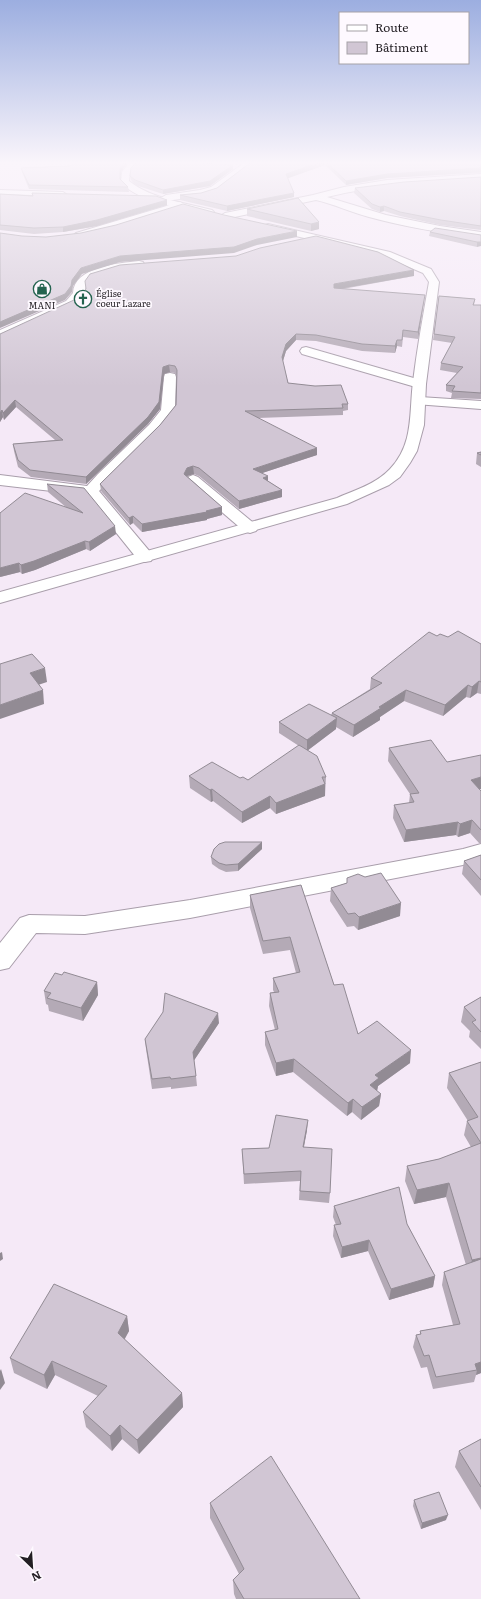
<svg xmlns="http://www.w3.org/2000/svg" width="481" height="1599" viewBox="0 0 481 1599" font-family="Literata,serif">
<rect width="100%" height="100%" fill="#f5e9f7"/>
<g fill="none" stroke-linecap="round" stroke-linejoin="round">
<defs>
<g id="street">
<path d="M244 163H253L217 191 201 196 166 201 161 198 166 195 200 190 211 187Z"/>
<path d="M481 174V180C430 183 378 184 327 197L386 215 440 226 481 232V238C443 233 405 227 369 217 350 212 334 204 316 200L225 219 220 216 225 213 313 195 344 187 387 180Z"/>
<path d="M0 190 63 192 67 195 63 198 0 196Z"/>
<path d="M180 202 185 205 183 207 82 237 79 238 74 235 76 233Z"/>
<path d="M139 261 143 262 144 264 143 266C125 271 84 269 85 294L74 305 0 339V330L66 301 73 293C74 267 119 263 139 261Z"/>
<path d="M306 347 424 381 426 384 424 387 419 388 302 354 300 351 302 348Z"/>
<path d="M170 373 175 374 176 377 175 411 159 431 99 491 151 553 153 557 151 561 145 562 139 561 86 495 0 485V475L87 486 98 474 149 425 161 410 164 377 165 374Z"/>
<path d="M420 397 481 401V409L415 404 413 401 415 398Z"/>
<path d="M193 475 198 477 256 525 258 528 256 531 250 533 244 531 188 483 185 480 188 477Z"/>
<path d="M481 844V860L463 865 190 918 85 934 36 933 9 968 0 970V943L20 918 29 915 85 916 190 900 463 849Z"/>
</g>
<g id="primary">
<path d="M129 163H138L130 172 129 181C152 199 185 203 212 210L214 212 209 215C184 209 137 202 121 182L122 172Z"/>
<path d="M268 224 390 252 431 269 439 282 426 384 424 425 417 451 410 463 400 477 389 485 347 504 0 603V592L337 498C355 490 376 484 390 469 414 444 409 413 413 382 417 349 423 315 429 282L423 273 383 256 265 229 263 227 265 225Z"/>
</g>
</defs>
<!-- street casing -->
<use href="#street" stroke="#a99eab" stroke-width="2"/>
<!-- primary casing -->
<use href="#primary" stroke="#a99eab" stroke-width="2"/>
<!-- street -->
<use href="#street" fill="#fff" fill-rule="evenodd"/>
<!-- primary -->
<use href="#primary" fill="#fff" fill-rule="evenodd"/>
</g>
<!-- wall -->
<g fill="#b4aab6">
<path d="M73 163H127L121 172 120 179 128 187 129 192 29 189 22 172 21 168 70 166Z"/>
<path d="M250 163H481V173L387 178 346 185 325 165 287 178 294 197 227 211 180 200V195L201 193 217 188Z"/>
<path d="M233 165V169L210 186 163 194 135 185 131 180 130 176Z"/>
<path d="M481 177V230L440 225 400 216 384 211 380 212 372 209 354 193 355 188Z"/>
<path d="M32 193 167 205 97 226 63 232 34 234 0 230V194L33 195Z"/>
<path d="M298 198 319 229 311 231 247 216V209Z"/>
<path d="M430 232 481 235 477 247 429 236Z"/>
<path d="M414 276 343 289 424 301 418 339 403 337 402 347 397 346 395 353 362 351 316 341 296 340 286 351 283 361 288 383 348 404V410L343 411V415L258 418 317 455 262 473 268 481 282 490V497L239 509 199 476 194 474 187 476 222 507V515L207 519V520L142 532 133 523 130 525 101 491 100 484 160 425 176 405 177 376 175 373 170 372 164 374 160 409 148 424 86 484 31 477 18 467 14 451 13 444 55 440 16 407 4 420 3 417 0 422V334Z"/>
<path d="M439 296 475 299 474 305H481V399L451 398 452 393 446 391V385L457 373 440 370 441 363 452 343 433 340Z"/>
<path d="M481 452V467L476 464 477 453Z"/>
<path d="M47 484 116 534 90 551 86 549 35 570 22 574 20 572 0 577 67 508 48 492Z"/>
<path d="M437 636 448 637 481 644V694L477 693 470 698 466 697 443 716 404 701 380 717V720L353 737 336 727V729L308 750 326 777 325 796 276 814 270 808 242 823 213 801 211 802 190 788 189 776 240 778 248 780 299 746 279 733V722L331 715 332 713 370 689 371 678Z"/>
<path d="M389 748 447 762 480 790 481 791V843H479L470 833 458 837 456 835 404 842 393 818 394 805 409 803 410 794 388 761Z"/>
<path d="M262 849 238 871 226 872 219 869 212 864 211 857Z"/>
<path d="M481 855V896L462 874 464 861Z"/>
<path d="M347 878 400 916 358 930 354 926 347 927 330 901 331 888 347 883Z"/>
<path d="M301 885 334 985 358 1034 410 1063 378 1086 377 1091 381 1094 379 1106 361 1120 352 1112 347 1116 293 1072 276 1076 265 1045V1032L275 1030 269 1006 270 993 274 992 273 990V978L296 973 290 950 263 954 250 908V895Z"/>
<path d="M62 975 97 982 98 995 83 1021 49 1011 48 1005 46 1004 44 991Z"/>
<path d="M481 997V1049L469 1037 470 1031 461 1022 464 1007Z"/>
<path d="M219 1023 194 1060 196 1076 197 1086 171 1089V1087L152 1089 146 1049 145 1039Z"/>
<path d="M481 1062V1373L476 1375 474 1382 433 1389 427 1367 421 1368 413 1347 416 1335 420 1334V1331L453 1325 442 1285 444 1272 466 1265 446 1197 414 1204 405 1181 407 1166 439 1159 471 1147 464 1135 467 1121H468L447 1088 449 1073Z"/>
<path d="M307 1130 304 1147 330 1193 329 1203 299 1200 300 1181 244 1184 242 1149 269 1148Z"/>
<path d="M334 1206 407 1224 435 1276 433 1287 389 1300 368 1251 341 1258 333 1236 334 1225H336L333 1217Z"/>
<path d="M127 1316 129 1331 124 1339 182 1393 183 1407 139 1454 122 1439 112 1451 86 1427 83 1412 98 1396 55 1375 47 1389 14 1373 10 1358Z"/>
<path d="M481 1439V1510L455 1467 459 1451Z"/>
<path d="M414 1500 446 1520 421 1529 413 1506Z"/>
<path d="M210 1503 360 1599H236L234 1594 233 1580 239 1574 210 1518Z"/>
</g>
<!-- shaded-wall -->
<g fill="#928b94">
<path d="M124 163H127L121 172 120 183V168Z"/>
<path d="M318 163H325V165L286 179V174Z"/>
<path d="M233 165V169L210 186 163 194V190Z"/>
<path d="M481 168V172L387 178 346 185V181L387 174Z"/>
<path d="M294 193V197L227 211V206Z"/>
<path d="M167 200V205L97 226 63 232V227Z"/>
<path d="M384 206V211L380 212V207Z"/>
<path d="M319 222V229L311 231V224Z"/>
<path d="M297 231V237L257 245 234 253 120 262 82 274 73 286 72 292 65 300 0 328V322L81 268 120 256 257 239Z"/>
<path d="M477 242H481V246L477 247Z"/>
<path d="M414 270V276L333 290 334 284Z"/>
<path d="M425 295 424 301 418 339V332Z"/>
<path d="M296 334V340L286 351 282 364V357L286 344Z"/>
<path d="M397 340V346L395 353V346Z"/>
<path d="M169 365 170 372 164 374 160 409 148 424 86 484V477L163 367Z"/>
<path d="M15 400 16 407 4 420 3 413Z"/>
<path d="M2 410 3 417 0 422V413Z"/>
<path d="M317 448V455L253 476V469Z"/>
<path d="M193 466 194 474 187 476 184 481V474L187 468Z"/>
<path d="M268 476V483L263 478Z"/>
<path d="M282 490V497L239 509V501Z"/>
<path d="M222 507V515L207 519V520L142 532V524L206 511Z"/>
<path d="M133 516V523L130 525 129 518Z"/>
<path d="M115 526 116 534 90 551 89 542Z"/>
<path d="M85 541 86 549 35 570 22 574 21 565Z"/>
<path d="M19 563 20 572 0 577V568Z"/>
<path d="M45 668 47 682 32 687 30 673Z"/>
<path d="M479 681 477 693 470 698 472 687Z"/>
<path d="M468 685 466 697 443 716 445 705Z"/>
<path d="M43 690 44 704 0 719V705Z"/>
<path d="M406 690 404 701 380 717V720L353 737 354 725 379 707Z"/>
<path d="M337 718 336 729 307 751V740Z"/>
<path d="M481 777V789L469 792 471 780Z"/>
<path d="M325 784V796L276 814V803Z"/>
<path d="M212 789 213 801 211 802 210 790Z"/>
<path d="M270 796V808L242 823V812Z"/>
<path d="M472 820 470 833 458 837 460 824Z"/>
<path d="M458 822 456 835 404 842 406 830Z"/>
<path d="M262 842V849L238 871V864Z"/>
<path d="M401 903 400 916 358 930 359 917Z"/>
<path d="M97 982 98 995 83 1021 81 1008Z"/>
<path d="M218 1013 219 1023 193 1062V1052Z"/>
<path d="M411 1050 410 1063 378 1086 377 1091 370 1085 375 1075Z"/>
<path d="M294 1059 293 1072 276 1076V1063Z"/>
<path d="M381 1094 379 1106 361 1120 362 1107Z"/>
<path d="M353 1099 352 1112 347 1116 348 1103Z"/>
<path d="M308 1120 307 1130 302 1156 303 1147Z"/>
<path d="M449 1183 446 1197 414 1204 417 1190Z"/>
<path d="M369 1240 368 1251 341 1258 342 1247Z"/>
<path d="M2 1252 3 1259 0 1261V1253Z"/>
<path d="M481 1258V1271L468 1274 472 1260Z"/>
<path d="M435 1276 433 1287 389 1300 391 1289Z"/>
<path d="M127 1316 129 1331 120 1348 118 1333Z"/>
<path d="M52 1361 55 1375 47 1389 44 1375Z"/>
<path d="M481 1362V1373L476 1375 477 1370 475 1364Z"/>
<path d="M1 1369 5 1383 0 1390V1371Z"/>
<path d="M182 1393 183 1407 139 1454 137 1440Z"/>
<path d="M120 1425 122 1439 112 1451 110 1436Z"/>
<path d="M448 1515 446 1520 421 1529 422 1523Z"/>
</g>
<!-- building -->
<g fill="#d1c6d4" stroke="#928b94">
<path d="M73 163H124L120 168V179L128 187 29 185 21 168 70 166Z"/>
<path d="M136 163H203L233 165 210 181 163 190 135 180 130 176 131 168Z"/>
<path d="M250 163H318L286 174 294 193 227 206 180 195 201 193 217 188Z"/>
<path d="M327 163H481V168L387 174 346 181Z"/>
<path d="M481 177V226L441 220 400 212 384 206 380 207 372 204 355 188 404 182Z"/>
<path d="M32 193 156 196 167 200 97 220 63 227 34 228 0 225V194L33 196Z"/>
<path d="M298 198 319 222 311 224 247 209Z"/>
<path d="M183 204 224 215 297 231 257 239 234 247 120 256 81 268 72 280 71 286 65 294 0 322V233L22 236 46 237 81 233 116 225Z"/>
<path d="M435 228 481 235V242H477L430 232Z"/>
<path d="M316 236 378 252 414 270 334 284V288L425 295 418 332 403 330 402 340H397L395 346 362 344 316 335 296 334 286 344 282 357 288 383 315 386 341 385 348 404H342L343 408 245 411 317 448 253 469 268 476 263 478 282 490 239 501 199 468 193 466 187 468 184 474 222 507 206 511 207 512 142 524 133 516 129 518 100 484 160 425 176 405 177 370 175 366 169 365 163 367 159 402 148 417 86 477 30 470 18 460 13 444 63 440 15 400 3 413 2 410 0 413V334L74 300 86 289 85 281 90 274 120 265 236 256 260 248Z"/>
<path d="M439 296 475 299 473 305H481V393L452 391 455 386 446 385 463 367 441 363 455 337 434 334Z"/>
<path d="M481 452V455L477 453Z"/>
<path d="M47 484 84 488 115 526 89 542 85 541 34 561 21 565 19 563 0 568V513L25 493 83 513Z"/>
<path d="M458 631 481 644V682L479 681 472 687 468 685 445 705 406 690 379 707 381 708 354 725 332 713 382 683 371 678 429 632 437 636 440 634 448 637Z"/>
<path d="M32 654 45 668 30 673 43 690 0 705V664Z"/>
<path d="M309 704 337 718 307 740 279 722Z"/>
<path d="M431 740 447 762 481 755V777L471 780 481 791V830L472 820 460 824 458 822 406 830 394 805 414 802 410 794 419 793 389 748Z"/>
<path d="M299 745 317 756 326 777H322L325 784 276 803 270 796 242 812 212 789 210 790 189 776 212 762 240 778 243 777 248 780Z"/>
<path d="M225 842H262L238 864 226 865 219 863 211 857 214 849 219 844Z"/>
<path d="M481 855V880L464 861Z"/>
<path d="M381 873 401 903 359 917 355 913 348 914 331 888 347 883V878L358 874 365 877Z"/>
<path d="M301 885 334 985 343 984 358 1034 377 1021 411 1050 375 1075 379 1078 370 1085 381 1094 362 1107 353 1099 348 1103 294 1059 276 1063 265 1032 278 1029 270 993 279 992 273 978 300 972 290 937 263 941 250 895Z"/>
<path d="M64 972 97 982 81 1008 47 998 51 993 44 991 55 973 62 975Z"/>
<path d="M165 993 218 1013 193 1052 196 1076 171 1079 170 1077 152 1079 145 1039 163 1012Z"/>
<path d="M481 997V1032L472 1022 476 1020 464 1007Z"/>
<path d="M481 1062V1143L467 1121 478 1117 449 1073Z"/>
<path d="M276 1115 308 1120 303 1147 332 1149 330 1193 300 1191 301 1171 244 1174 242 1149 269 1148Z"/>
<path d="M481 1143V1258L472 1260 449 1183 417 1190 407 1166 439 1159Z"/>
<path d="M399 1187 407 1224 435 1276 391 1289 369 1240 342 1247 334 1225 341 1224 334 1206Z"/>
<path d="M481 1259V1362L475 1364 477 1370 436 1377 429 1355 424 1356 416 1335 421 1334 420 1331 460 1324 444 1272Z"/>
<path d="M54 1284 127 1316 118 1333 182 1393 137 1440 120 1425 110 1436 83 1412 107 1386 52 1361 44 1375 10 1358Z"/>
<path d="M481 1439V1487L459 1451Z"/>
<path d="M271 1456 360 1599H244L233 1580 244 1569 210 1503Z"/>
<path d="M439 1492 448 1515 422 1523 414 1500Z"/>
</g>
<!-- sky -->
<linearGradient id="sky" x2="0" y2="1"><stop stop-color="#9caee0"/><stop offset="0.42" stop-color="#faf5fb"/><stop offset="1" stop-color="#faf5fb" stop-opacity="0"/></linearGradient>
<rect width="481" height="387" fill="url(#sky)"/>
<!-- icons -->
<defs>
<symbol id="shop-ring" viewBox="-11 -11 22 22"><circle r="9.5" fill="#fef9ff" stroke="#24634f" stroke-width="1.5"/><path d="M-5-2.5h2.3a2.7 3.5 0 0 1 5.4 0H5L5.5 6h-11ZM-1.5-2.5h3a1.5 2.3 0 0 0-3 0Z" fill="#24634f"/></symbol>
<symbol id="church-ring" viewBox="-11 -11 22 22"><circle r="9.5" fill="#fef9ff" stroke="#24634f" stroke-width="1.5"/><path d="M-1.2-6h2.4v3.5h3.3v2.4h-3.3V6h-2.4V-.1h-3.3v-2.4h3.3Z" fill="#24634f"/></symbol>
</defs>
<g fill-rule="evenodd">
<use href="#shop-ring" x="32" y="279" width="20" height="20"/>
<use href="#church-ring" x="73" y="289" width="20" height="20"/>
</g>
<g text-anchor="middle" stroke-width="3.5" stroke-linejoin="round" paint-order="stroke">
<!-- far-poi labels -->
<g font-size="9" fill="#231f24" stroke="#fef9ff" text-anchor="start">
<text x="96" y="297">Église<tspan x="96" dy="10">coeur Lazare</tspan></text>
<text x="42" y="309" text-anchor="middle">MANI</text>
</g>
</g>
<!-- legend -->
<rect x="339" y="12" width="130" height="52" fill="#fef9ff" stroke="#a6a2a7"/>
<rect x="347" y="25" width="20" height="6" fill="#ffffff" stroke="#a6a2a7"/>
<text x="375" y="32" font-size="12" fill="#231f24">Route</text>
<rect x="347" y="42" width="20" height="12" fill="#d1c6d4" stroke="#a6a2a7"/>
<text x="375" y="52" font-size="12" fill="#231f24">Bâtiment</text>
<!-- north arrow -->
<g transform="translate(32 1567) rotate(155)" stroke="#fef9ff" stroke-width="3" paint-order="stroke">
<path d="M0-3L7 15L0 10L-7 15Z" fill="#231f24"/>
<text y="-6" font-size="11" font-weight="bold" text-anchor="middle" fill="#231f24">N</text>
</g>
</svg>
